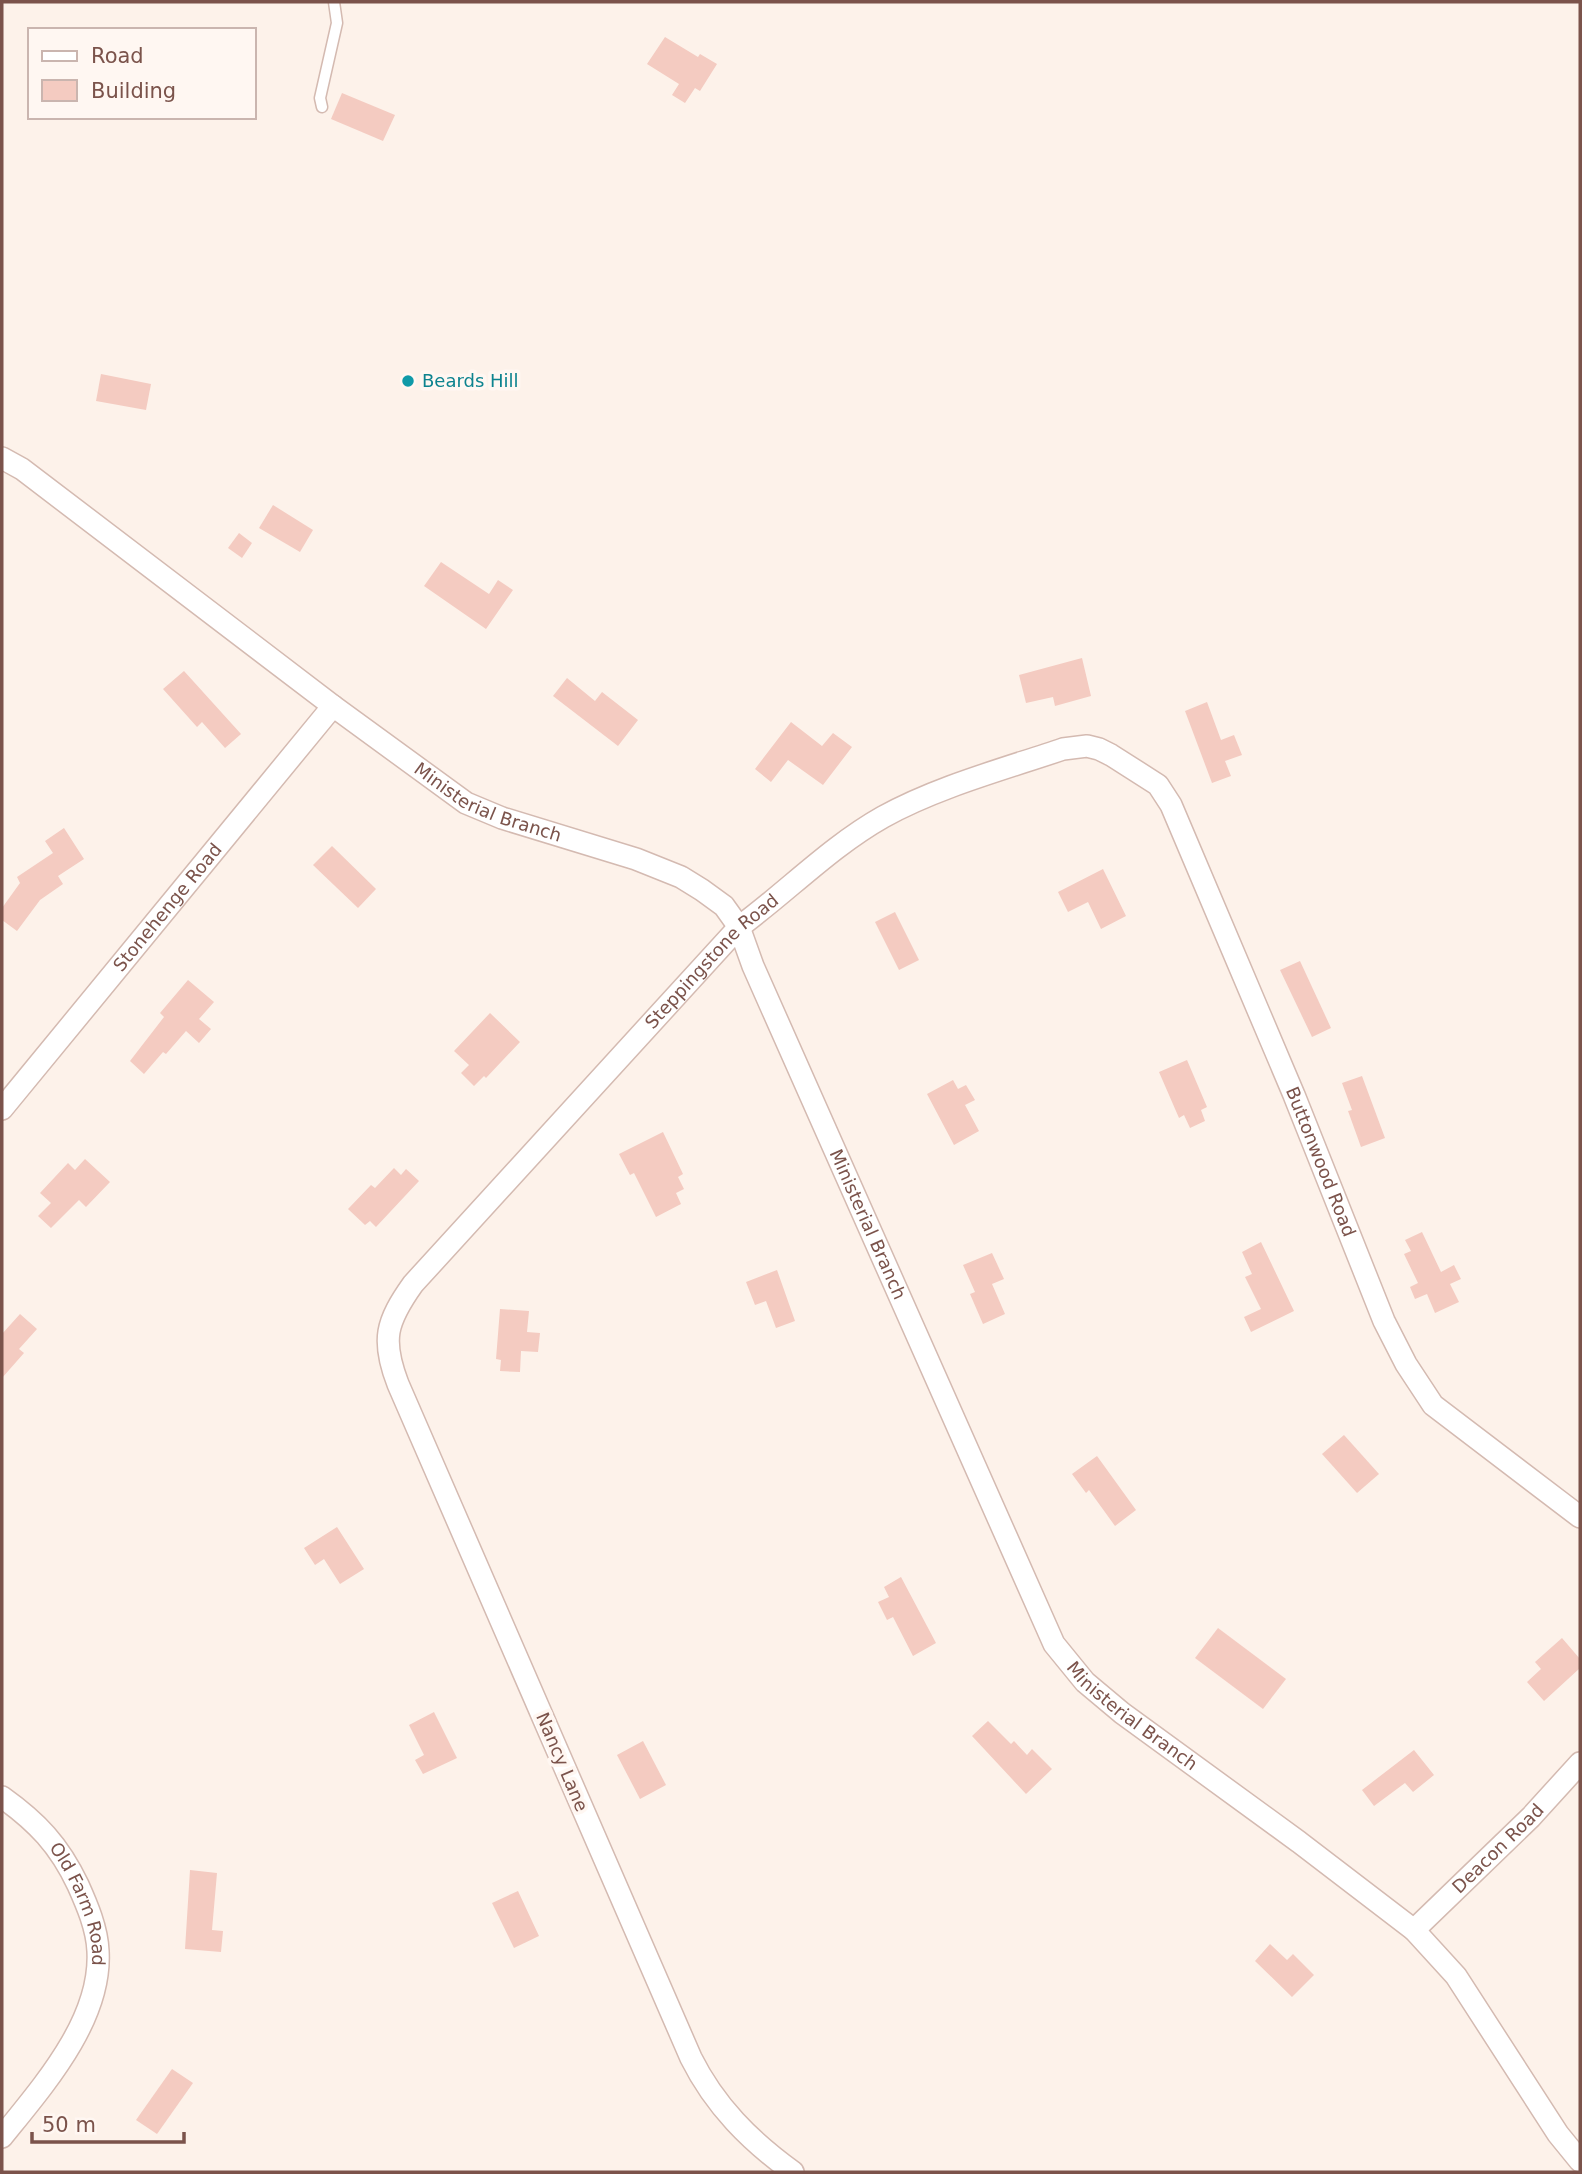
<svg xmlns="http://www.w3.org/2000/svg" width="1582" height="2174" viewBox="0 0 1582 2174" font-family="'DejaVu Sans',sans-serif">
<rect width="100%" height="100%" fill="#fdf2ea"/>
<!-- building -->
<g fill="#f4cbc1">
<path d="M665 37 698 57 700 54 717 64 700 91 695 88 685 103 672 95 679 84 647 64Z"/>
<path d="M342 93 395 115 383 141 331 119Z"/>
<path d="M101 374 151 384 146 410 96 401Z"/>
<path d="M273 505 313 530 300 552 259 528Z"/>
<path d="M239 533 252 543 242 558 228 548Z"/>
<path d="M441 562 489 594 498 580 513 590 486 629 424 586Z"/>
<path d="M1082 658 1091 696 1055 706 1053 697 1026 703 1019 675Z"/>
<path d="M184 671 241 734 225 748 202 722 197 727 163 689Z"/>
<path d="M567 678 595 701 602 692 638 720 618 746 553 696Z"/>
<path d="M1207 702 1221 740 1234 735 1242 755 1225 761 1231 776 1212 783 1185 711Z"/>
<path d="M791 722 822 746 833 733 852 747 823 785 788 760 771 782 755 769Z"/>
<path d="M64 828 84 859 58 876 63 884 40 900 17 931 2 920V908L20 883 17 877 53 853 45 841Z"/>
<path d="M332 846 376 889 358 908 313 865Z"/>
<path d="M1103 869 1126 916 1101 929 1088 902 1068 912 1058 892Z"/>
<path d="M895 912 919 960 899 970 875 922Z"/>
<path d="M1300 961 1331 1028 1312 1037 1280 970Z"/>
<path d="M188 980 214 1002 199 1019 211 1029 199 1043 186 1031 166 1054 163 1052 144 1074 130 1061 164 1017 160 1013Z"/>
<path d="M490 1013 520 1042 486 1078 484 1076 474 1086 461 1073 469 1065 454 1051Z"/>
<path d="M1187 1060 1207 1107 1201 1110 1205 1121 1190 1128 1184 1115 1179 1118 1159 1072Z"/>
<path d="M1362 1076 1385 1138 1361 1147 1348 1111 1352 1110 1342 1083Z"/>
<path d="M953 1080 958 1089 966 1085 975 1100 965 1105 979 1131 954 1145 927 1094Z"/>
<path d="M663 1132 683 1174 678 1177 684 1189 676 1193 681 1204 656 1217 634 1173 630 1175 619 1154Z"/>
<path d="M85 1159 110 1182 86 1207 79 1200 51 1228 38 1216 51 1203 40 1193 68 1163 75 1170Z"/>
<path d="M394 1168 401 1175 406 1169 419 1181 376 1227 370 1221 365 1225 348 1209 371 1185 375 1188Z"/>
<path d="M1422 1232 1441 1272 1454 1265 1461 1279 1450 1284 1459 1302 1435 1313 1427 1294 1415 1299 1410 1287 1418 1283 1404 1254 1411 1251 1405 1240Z"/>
<path d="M1261 1242 1294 1311 1251 1332 1244 1317 1261 1309 1245 1277 1252 1274 1242 1252Z"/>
<path d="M992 1253 1004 1279 992 1284 1005 1314 983 1324 970 1294 975 1292 963 1265Z"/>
<path d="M777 1270 795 1321 776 1328 766 1301 755 1305 746 1282Z"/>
<path d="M500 1309 529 1311 527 1332 540 1333 538 1352 521 1351 520 1372 500 1371 501 1360 496 1359Z"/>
<path d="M20 1314 37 1329 19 1349 24 1353 2 1378V1334Z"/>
<path d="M1344 1435 1379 1474 1357 1493 1322 1454Z"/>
<path d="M1097 1456 1136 1510 1115 1526 1089 1490 1086 1493 1072 1474Z"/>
<path d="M337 1527 364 1569 340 1584 324 1559 315 1565 304 1548Z"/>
<path d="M901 1577 936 1643 913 1656 893 1617 887 1620 878 1602 889 1597 884 1587Z"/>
<path d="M1218 1628 1286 1679 1263 1709 1195 1658Z"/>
<path d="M1562 1638 1580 1659V1668L1544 1701 1527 1682 1541 1669 1535 1662Z"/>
<path d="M434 1712 457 1758 423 1774 415 1760 424 1755 409 1725Z"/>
<path d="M988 1721 1011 1744 1014 1741 1027 1755 1032 1749 1052 1769 1026 1794 972 1736Z"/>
<path d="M643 1741 666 1785 640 1799 617 1755Z"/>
<path d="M1414 1750 1434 1775 1413 1792 1405 1783 1374 1806 1362 1790Z"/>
<path d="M190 1870 217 1873 212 1930 223 1931 221 1952 185 1949Z"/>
<path d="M518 1891 539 1936 514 1948 492 1903Z"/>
<path d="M1270 1944 1287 1960 1293 1954 1314 1975 1292 1997 1255 1961Z"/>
<path d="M172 2069 193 2083 157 2134 136 2120Z"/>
</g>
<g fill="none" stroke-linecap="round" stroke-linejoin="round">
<defs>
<path id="lane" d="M322 107 320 98 337 23 334 2"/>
<g id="street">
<path id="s1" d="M2 458 22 469 333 706 466 803 502 818 636 859 681 877 702 890 724 906 739 927 753 966 1054 1644 1085 1682 1122 1713 1299 1842 1414 1930 1456 1976 1558 2134 1580 2161"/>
<path id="s2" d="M2 1109 333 706"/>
<path id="s3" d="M2 1797C37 1822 59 1845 78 1885 87 1905 97 1928 98 1951 102 2020 43 2086 2 2137"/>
<path id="s4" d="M1414 1930 1531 1817 1580 1763"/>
<path id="s5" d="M793 2172C750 2141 715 2106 691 2058L398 1384C381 1340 386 1322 413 1284L739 927C788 891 830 847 883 817 937 787 1004 769 1063 749L1087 746 1099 749 1111 755 1158 785 1171 805 1294 1095 1384 1321 1406 1364 1433 1405 1580 1517"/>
</g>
</defs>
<!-- lane casing -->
<use href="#lane" stroke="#d4bab1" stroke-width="13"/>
<!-- street casing -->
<use href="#street" stroke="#d4bab1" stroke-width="24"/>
<!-- lane -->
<use href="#lane" stroke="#fff" stroke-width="10"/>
<!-- street -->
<use href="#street" stroke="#fff" stroke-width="21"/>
</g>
<!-- markers -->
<circle fill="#0f9aa8" stroke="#fff7f2" stroke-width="2.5" cx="408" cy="381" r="7"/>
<g text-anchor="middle" stroke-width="7" stroke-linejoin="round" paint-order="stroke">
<!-- culture labels -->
<g font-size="18" fill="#0d838f" stroke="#fff7f2" text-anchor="start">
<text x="422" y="387">Beards Hill</text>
</g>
<!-- street labels -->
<g font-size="18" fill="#7b534b" stroke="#fff7f2">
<text dy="6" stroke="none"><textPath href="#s1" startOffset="598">Ministerial Branch</textPath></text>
<text dy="6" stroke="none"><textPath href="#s2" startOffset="261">Stonehenge Road</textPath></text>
<text dy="6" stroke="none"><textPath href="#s5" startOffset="1437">Steppingstone Road</textPath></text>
<text dy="6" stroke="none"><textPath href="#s5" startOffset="2371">Buttonwood Road</textPath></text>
<text dy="6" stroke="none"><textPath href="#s1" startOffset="1208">Ministerial Branch</textPath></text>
<text dy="6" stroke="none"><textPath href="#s1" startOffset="1774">Ministerial Branch</textPath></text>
<text transform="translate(562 1762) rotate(67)" y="6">Nancy Lane</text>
<text dy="6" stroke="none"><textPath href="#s4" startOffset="117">Deacon Road</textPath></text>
<text dy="6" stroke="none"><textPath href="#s3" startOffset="136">Old Farm Road</textPath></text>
</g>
</g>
<!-- border -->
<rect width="1582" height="2174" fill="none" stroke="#7b534b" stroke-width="7"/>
<!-- legend -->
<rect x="28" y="28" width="228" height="91" fill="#fff7f2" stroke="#cab5af" stroke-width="2"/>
<rect x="42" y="51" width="35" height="10" fill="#ffffff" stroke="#cab5af" stroke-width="2"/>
<text x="91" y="63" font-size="21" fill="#7b534b">Road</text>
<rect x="42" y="80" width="35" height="21" fill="#f4cbc1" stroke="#cab5af" stroke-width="2"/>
<text x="91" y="98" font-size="21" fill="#7b534b">Building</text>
<!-- scale -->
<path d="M32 2132v10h152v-10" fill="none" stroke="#7b534b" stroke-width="3.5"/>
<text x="42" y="2132" font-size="21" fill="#7b534b" stroke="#fff7f2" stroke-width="5" paint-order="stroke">50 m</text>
</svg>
